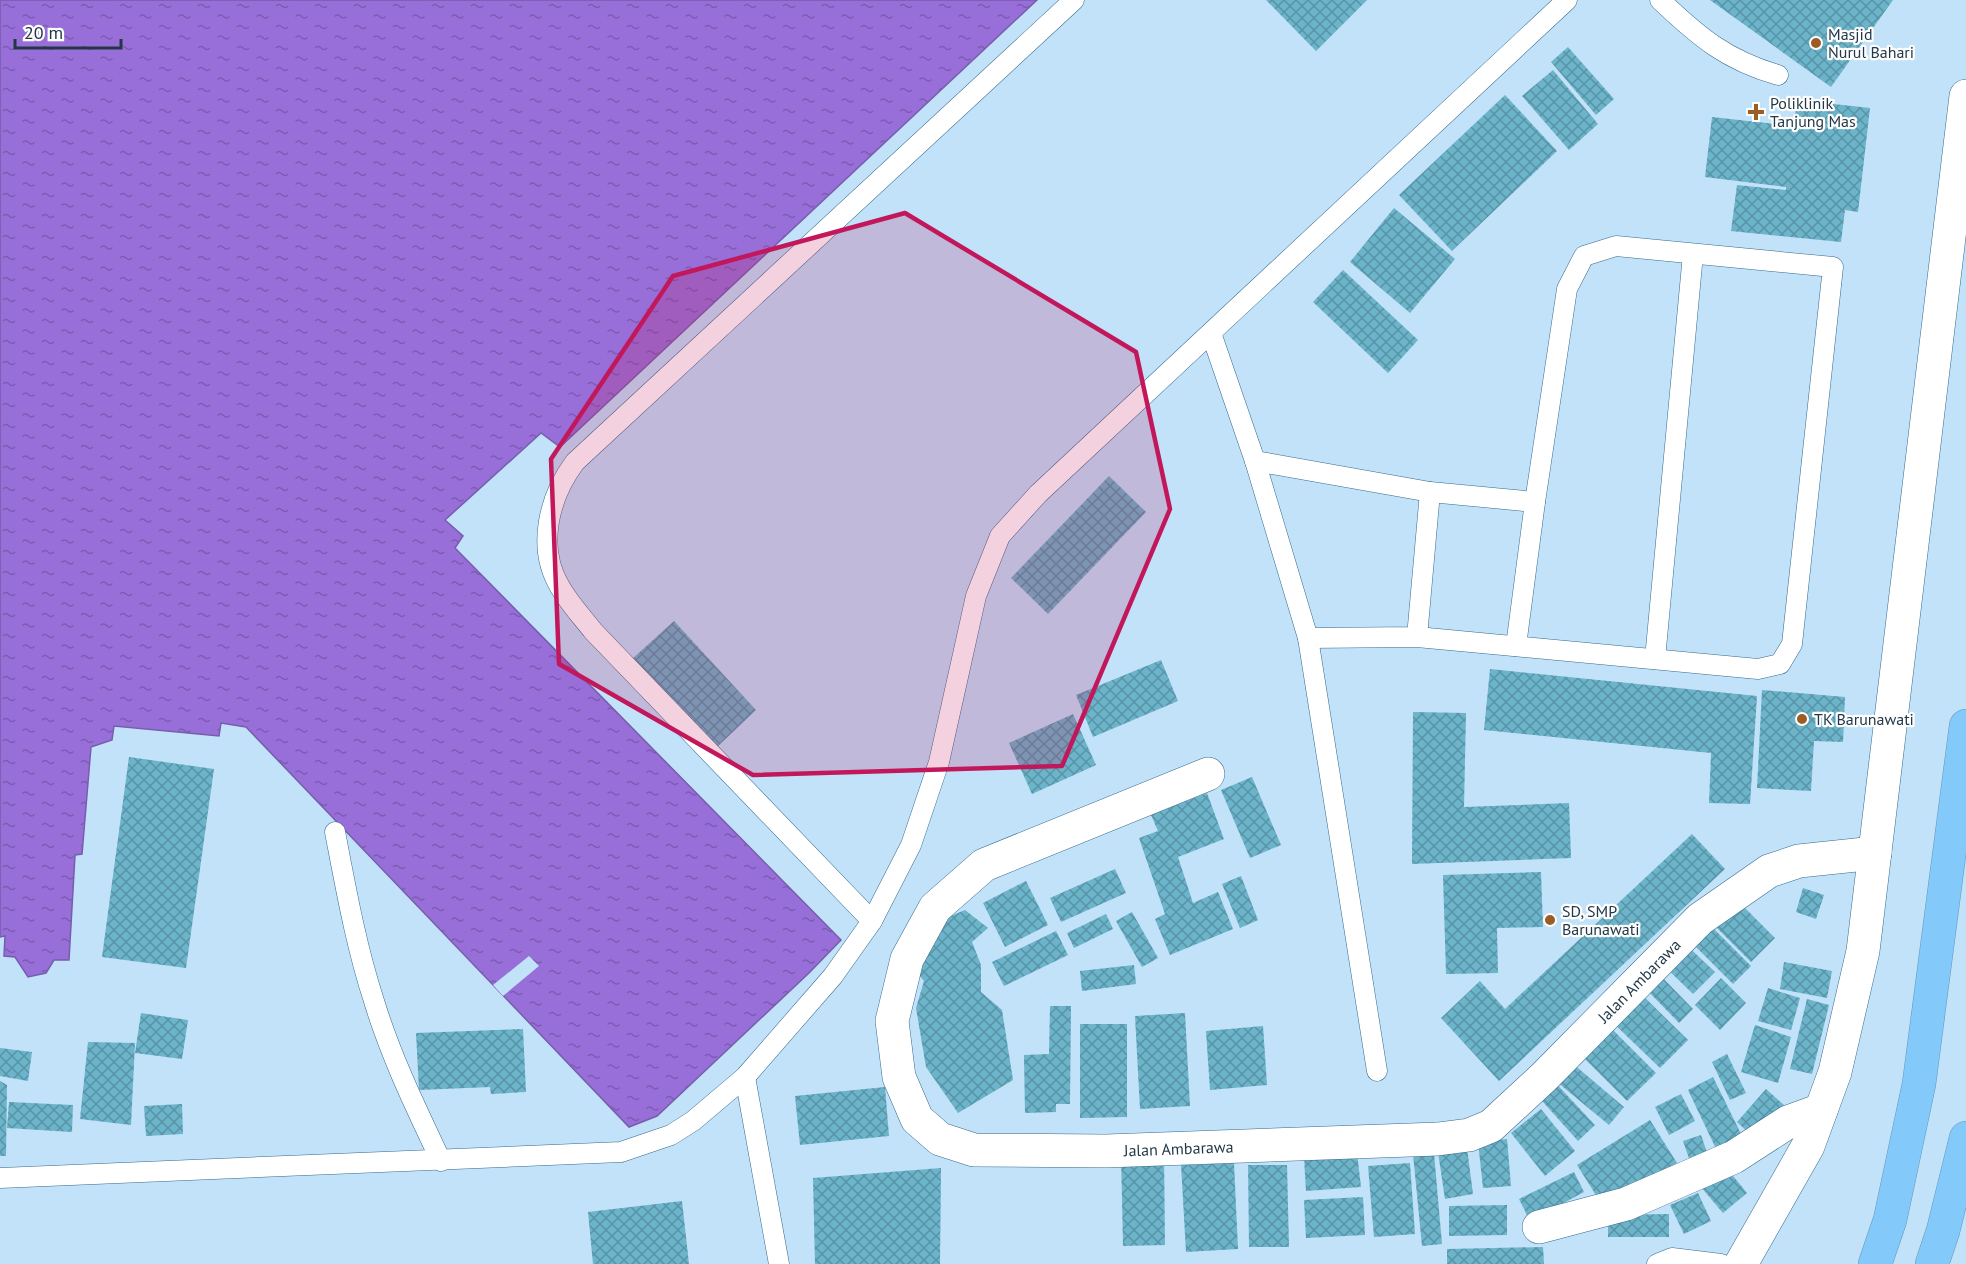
<svg xmlns="http://www.w3.org/2000/svg" width="1966" height="1264" viewBox="0 0 1966 1264" font-family="'PT Sans',sans-serif">
<defs>
<pattern id="water-ripples" width="26" height="14" patternUnits="userSpaceOnUse" patternTransform="scale(1.5)"><rect width="26" height="14" fill="#986ed8"/><path d="M2 4q2-2 4 0t4 0M15 11q2-2 4 0t4 0" fill="none" stroke="#7c5bb1"/></pattern>
<pattern id="building-cross-hatch" width="8" height="8" patternUnits="userSpaceOnUse" patternTransform="scale(1.5)"><rect width="8" height="8" fill="#6cb4ca"/><path d="M0 0l8 8M0 8l8-8" fill="none" stroke="#5893a6"/></pattern>
</defs>
<rect width="100%" height="100%" fill="#c1e2f9"/>
<!-- water -->
<path fill="url(#water-ripples)" stroke="#755eac" stroke-width="1.5" d="M0 0H1037L560 447 541 433 445 520 463 536 455 548 841 940 809 973 657 1116 629 1127 246 727 221 723 219 736 114 726 112 740 91 747 82 854 75 855 69 960H54L46 973 28 977 15 957 4 956 5 936 0 937Z"/>
<!-- pier -->
<path fill="#c1e2f9" d="M529 956 539 966 503 996 493 985Z"/>
<!-- building -->
<g fill="url(#building-cross-hatch)">
<path d="M1266 0H1367L1316 51Z"/>
<path d="M1710 0H1893L1831 87Z"/>
<path d="M1568 47 1614 99 1596 115 1551 62Z"/>
<path d="M1553 70 1598 124 1569 150 1522 96Z"/>
<path d="M1505 95 1557 151 1452 251 1399 195Z"/>
<path d="M1797 100 1870 108 1858 212 1845 210 1841 242 1731 231 1737 185 1786 190V187L1705 177 1712 117 1794 126Z"/>
<path d="M1394 208 1455 259 1410 313 1350 262Z"/>
<path d="M1343 270 1418 340 1388 373 1313 302Z"/>
<path d="M1109 476 1146 512 1048 614 1011 578Z"/>
<path d="M674 621 756 710 715 749 632 659Z"/>
<path d="M1161 660 1178 701 1093 737 1076 695Z"/>
<path d="M1490 669 1757 696 1750 804 1709 803 1711 753 1484 730Z"/>
<path d="M1762 690 1845 697 1843 742 1814 741 1811 791 1757 788Z"/>
<path d="M1413 712 1466 713 1464 807 1569 803 1571 858 1412 864Z"/>
<path d="M1073 714 1096 765 1032 794 1009 743Z"/>
<path d="M129 757 214 769 186 968 102 957Z"/>
<path d="M1252 777 1281 845 1250 858 1221 790Z"/>
<path d="M1207 793 1224 839 1178 857 1193 903 1218 892 1233 929 1170 955 1155 919 1165 914 1139 838 1158 831 1151 815Z"/>
<path d="M1692 834 1725 869 1499 1081 1441 1018 1480 981 1505 1009Z"/>
<path d="M1115 869 1126 893 1061 922 1050 898Z"/>
<path d="M1541 872 1543 927 1497 928 1498 973 1446 974 1443 875Z"/>
<path d="M1241 876 1258 920 1240 928 1222 884Z"/>
<path d="M1026 881 1048 925 1005 947 983 903Z"/>
<path d="M1803 888 1824 895 1816 919 1796 912Z"/>
<path d="M1735 898 1775 938 1751 962 1711 922Z"/>
<path d="M965 910 988 928 972 942 981 965V992L1002 1010 1013 1080 958 1113 926 1067 916 1008 924 981 913 968 927 926Z"/>
<path d="M1132 912 1158 958 1142 967 1116 921Z"/>
<path d="M1106 914 1113 929 1074 948 1067 933Z"/>
<path d="M1709 924 1751 966 1733 984 1691 942Z"/>
<path d="M1056 931 1068 955 1004 986 992 962Z"/>
<path d="M1681 940 1715 972 1693 994 1660 962Z"/>
<path d="M1784 962 1832 971 1827 998 1780 989Z"/>
<path d="M1134 965 1136 984 1082 991 1080 971Z"/>
<path d="M1658 973 1693 1009 1679 1023 1644 987Z"/>
<path d="M1721 978 1746 1003 1720 1030 1695 1005Z"/>
<path d="M1768 988 1800 998 1791 1030 1758 1021Z"/>
<path d="M1636 989 1688 1040 1660 1068 1608 1018Z"/>
<path d="M1807 999 1829 1005 1812 1074 1790 1069Z"/>
<path d="M1050 1006H1071L1070 1104H1056V1112L1025 1113 1024 1055 1049 1054Z"/>
<path d="M141 1013 188 1020 182 1059 135 1053Z"/>
<path d="M1185 1013 1190 1106 1140 1109 1135 1016Z"/>
<path d="M1606 1023 1656 1073 1627 1101 1577 1051Z"/>
<path d="M1080 1024H1127V1117L1080 1118Z"/>
<path d="M1755 1025 1791 1037 1778 1083 1741 1072Z"/>
<path d="M1263 1026 1267 1085 1210 1090 1206 1031Z"/>
<path d="M523 1029 526 1092 491 1094 490 1087 419 1090 416 1033Z"/>
<path d="M88 1042 135 1043 131 1125 80 1119Z"/>
<path d="M0 1048 32 1052 28 1081 0 1076Z"/>
<path d="M1727 1054 1746 1093 1730 1100 1712 1062Z"/>
<path d="M1572 1063 1624 1107 1609 1125 1557 1082Z"/>
<path d="M1550 1077 1595 1125 1578 1141 1534 1092Z"/>
<path d="M1713 1077 1745 1142 1719 1155 1688 1090Z"/>
<path d="M0 1081 7 1085 6 1156H0Z"/>
<path d="M885 1087 889 1136 800 1145 795 1096Z"/>
<path d="M1766 1089 1784 1105 1755 1139 1737 1122Z"/>
<path d="M1681 1094 1695 1121 1669 1135 1655 1107Z"/>
<path d="M9 1102 73 1105 72 1132 7 1128Z"/>
<path d="M182 1104 183 1134 146 1136 144 1106Z"/>
<path d="M1541 1109 1575 1151 1545 1176 1511 1133Z"/>
<path d="M1650 1120 1677 1163 1604 1208 1577 1165Z"/>
<path d="M1701 1135 1710 1161 1692 1167 1683 1141Z"/>
<path d="M1507 1139 1511 1186 1483 1188 1478 1142Z"/>
<path d="M1433 1142 1442 1244 1422 1246 1412 1144Z"/>
<path d="M1467 1148 1473 1194 1445 1199 1438 1152Z"/>
<path d="M1164 1153 1165 1245 1123 1246 1121 1154Z"/>
<path d="M1357 1153 1361 1187 1306 1191 1304 1157Z"/>
<path d="M1234 1163 1238 1249 1186 1252 1181 1165Z"/>
<path d="M1410 1163 1415 1234 1374 1237 1368 1166Z"/>
<path d="M1248 1165H1287L1289 1247H1249Z"/>
<path d="M1725 1166 1747 1193 1723 1213 1700 1186Z"/>
<path d="M941 1168 940 1264H815L813 1178Z"/>
<path d="M1574 1172 1584 1192 1530 1221 1519 1199Z"/>
<path d="M1698 1193 1711 1221 1684 1234 1670 1205Z"/>
<path d="M1363 1197 1365 1235 1306 1238 1304 1200Z"/>
<path d="M682 1201 689 1264H593L588 1212Z"/>
<path d="M1507 1205V1235L1449 1236V1206Z"/>
<path d="M1669 1214V1237H1608V1215Z"/>
<path d="M1543 1247 1544 1264H1447V1249Z"/>
</g>
<g fill="none" stroke-linecap="round" stroke-linejoin="round">
<defs>
<g id="lane">
<path d="M1660 0C1699 37 1726 60 1778 75"/>
<path d="M1211 333 1255 461 1308 638 1417 637 1758 669 1780 664 1792 644 1833 267 1616 246 1584 256 1567 289 1535 502 1430 492 1417 637"/>
<path d="M1255 461 1430 492"/>
<path d="M1308 638 1377 1071"/>
<path d="M1516 646 1535 502"/>
<path d="M1655 659 1693 254"/>
<path d="M335 832C346 889 356 946 374 1001 391 1057 416 1108 441 1161"/>
<path d="M872 921 593 631C582 617 569 603 560 587 536 547 549 497 575 462L1074 0"/>
<path d="M745 1077 779 1264"/>
<path d="M0 1178 621 1152 671 1135 693 1121 745 1077 833 976 872 921 911 845 939 762 976 596 1000 536 1038 494 1567 0"/>
<path d="M1657 1264 1672 1258 1721 1264"/>
</g>
<g id="street">
<path id="s1" d="M1208 774 984 865 935 908 907 959 892 1021 899 1077 917 1119 940 1139 974 1150 1106 1151 1438 1139 1469 1135 1491 1126 1544 1077 1700 919 1769 871 1799 861 1875 853"/>
<path d="M1539 1227 1626 1204 1734 1157 1788 1122 1821 1110"/>
</g>
<path id="secondary" d="M1741 1264 1808 1146 1835 1072 1863 951 1966 96"/>
<g id="highway">
<path d="M1875 1264 1890 1220 1919 1084 1966 726"/>
<path d="M1932 1264 1943 1231 1966 1138"/>
</g>
</defs>
<!-- lane casing -->
<use href="#lane" stroke="#366a8d" stroke-width="21"/>
<!-- street casing -->
<use href="#street" stroke="#366a8d" stroke-width="34"/>
<!-- secondary casing -->
<use href="#secondary" stroke="#366a8d" stroke-width="34"/>
<!-- highway casing -->
<use href="#highway" stroke="#6196bb" stroke-width="34"/>
<!-- lane -->
<use href="#lane" stroke="#fff" stroke-width="20"/>
<!-- street -->
<use href="#street" stroke="#fff" stroke-width="33"/>
<!-- secondary -->
<use href="#secondary" stroke="#fff" stroke-width="33"/>
<!-- highway -->
<use href="#highway" stroke="#83c9f9" stroke-width="33"/>
</g>
<!-- marked area -->
<path fill="#c2185b" fill-opacity="0.2" stroke="#c2185b" stroke-width="4.5" stroke-linejoin="round" d="M905 213 1136 352 1170 509 1062 766 753 775 559 664 551 459 673 276Z"/>
<!-- markers -->
<g fill="#9b5d23" stroke="#fefefe" stroke-width="2">
<circle cx="1816" cy="43" r="6"/>
<path d="M1753 103h6v6h6v6h-6v6h-6v-6h-6v-6h6z"/>
<circle cx="1802" cy="719" r="6"/>
<circle cx="1550" cy="920" r="6"/>
</g>
<g text-anchor="middle" stroke-width="4.5" stroke-linejoin="round" paint-order="stroke">
<!-- poi labels -->
<g font-size="16" fill="#223847" stroke="#fefefe" text-anchor="start">
<text x="1828" y="40">Masjid<tspan x="1828" dy="18">Nurul Bahari</tspan></text>
<text x="1770" y="109">Poliklinik<tspan x="1770" dy="18">Tanjung Mas</tspan></text>
<text x="1814" y="725">TK Barunawati</text>
<text x="1562" y="917">SD, SMP<tspan x="1562" dy="18">Barunawati</tspan></text>
</g>
<!-- street labels -->
<g font-size="16" fill="#223847" stroke="#fefefe">
<text dy="6" stroke="none"><textPath href="#s1" startOffset="1324">Jalan Ambarawa</textPath></text>
<text dy="6" stroke="none"><textPath href="#s1" startOffset="802">Jalan Ambarawa</textPath></text>
</g>
</g>
<!-- scale -->
<path d="M15 39v9h106v-9" fill="none" stroke="#223847" stroke-width="3"/>
<text x="24" y="39" font-size="18" fill="#223847" stroke="#fefefe" stroke-width="4.5" paint-order="stroke">20 m</text>
</svg>
